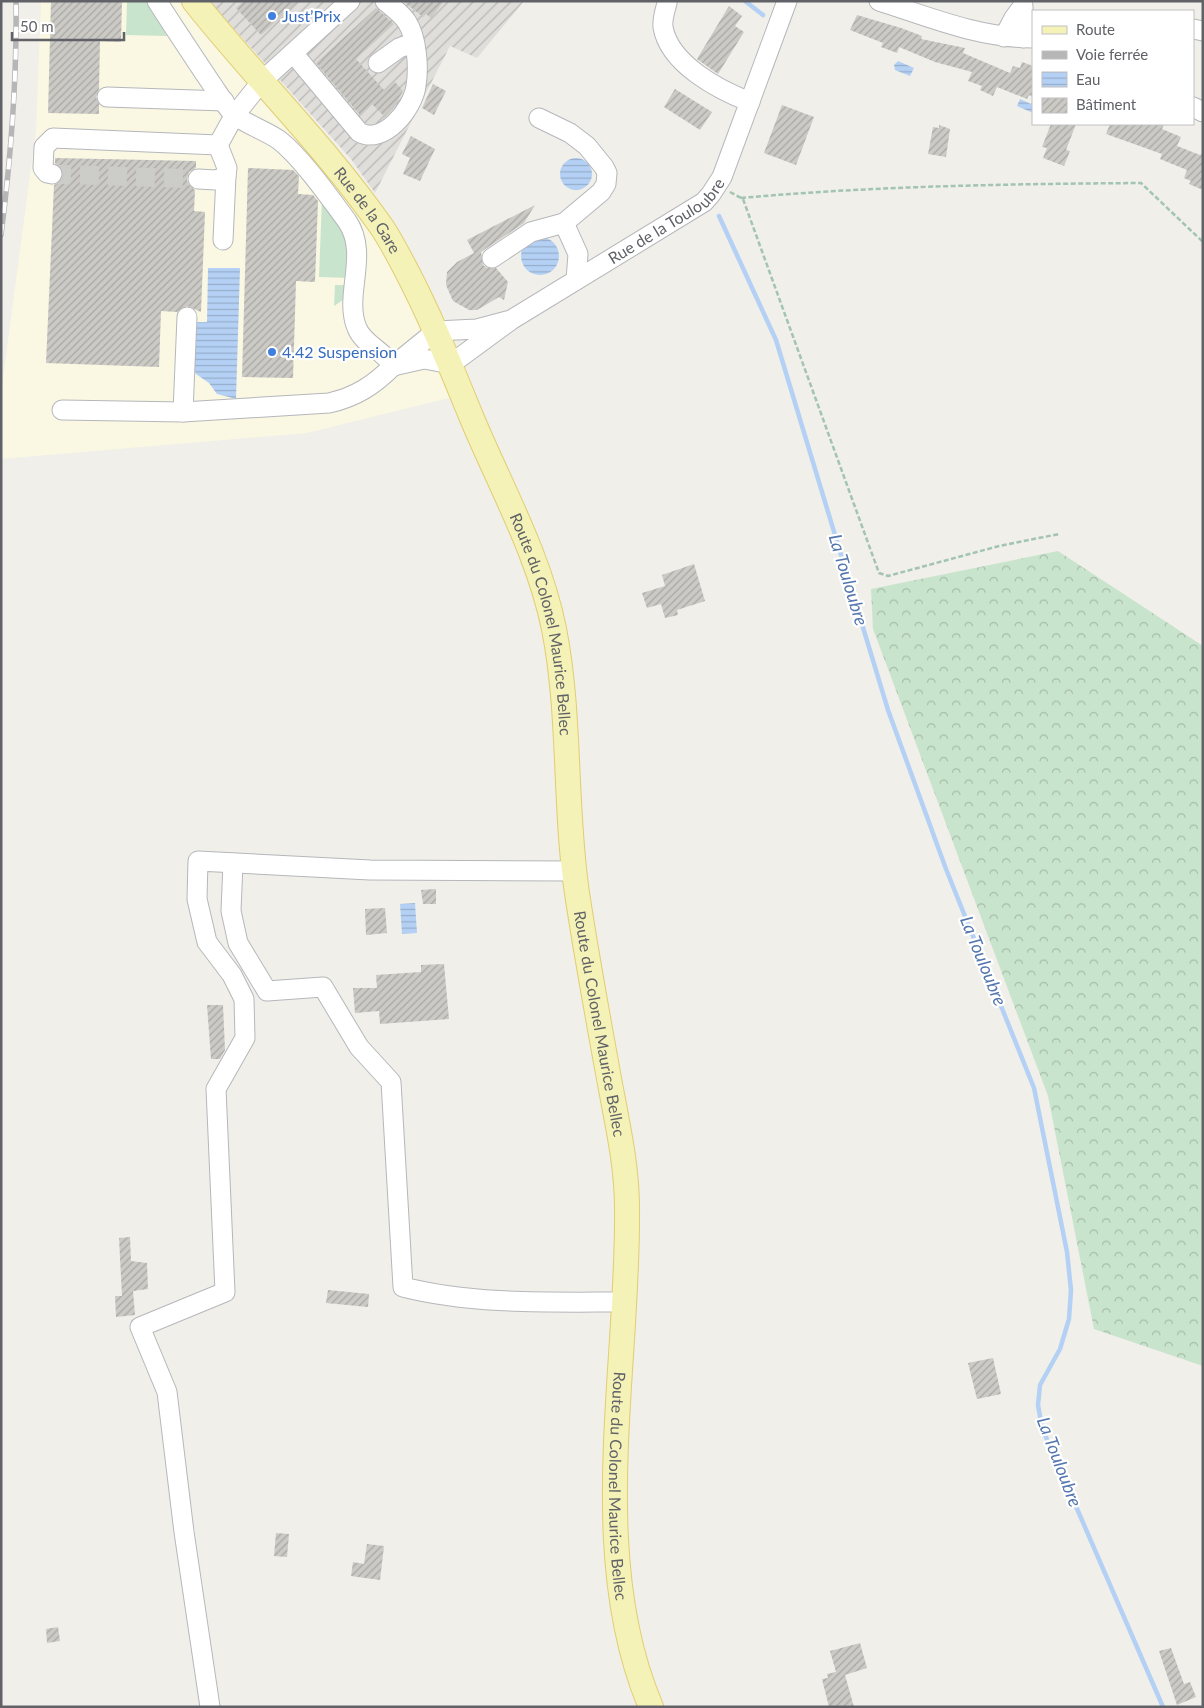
<svg xmlns="http://www.w3.org/2000/svg" width="1204" height="1708" viewBox="0 0 1204 1708" font-family="Lato,sans-serif">
<defs>
<pattern id="industrial-furrows" width="10" height="10" patternUnits="userSpaceOnUse" patternTransform="scale(1.25)"><rect width="10" height="10" fill="#dfdeda"/><path d="M-1 1l2-2M0 10L10 0M9 11l2-2" fill="none" stroke="#b8b7b5"/></pattern>
<pattern id="forest-crowns" width="20" height="18" patternUnits="userSpaceOnUse" patternTransform="scale(1.25)"><rect width="20" height="18" fill="#c9e4cc"/><path d="M2 6a3 3 0 1 1 6 0M12 15a3 3 0 1 1 6 0" fill="none" stroke="#a7bca9"/></pattern>
<pattern id="water-rules" width="6" height="5" patternUnits="userSpaceOnUse" patternTransform="scale(1.25)"><rect width="6" height="5" fill="#b4d1f5"/><path d="M0 2.5h6" fill="none" stroke="#96adca"/></pattern>
<pattern id="building-hatch" width="6" height="6" patternUnits="userSpaceOnUse" patternTransform="scale(1.25)"><rect width="6" height="6" fill="#cbcac5"/><path d="M-1 1l2-2M0 6l6-6M5 7l2-2" fill="none" stroke="#a8a7a4"/></pattern>
</defs>
<rect width="100%" height="100%" fill="#f0efe9"/>
<!-- commercial -->
<path fill="#faf7e3" d="M41 1H178L360 214 427 330 453 397 307 433 1 459V393L36 130Z"/>
<!-- industrial -->
<path fill="url(#industrial-furrows)" d="M209 1H524L477 58 450 46 375 193 351 159Z"/>
<!-- green -->
<g fill="#c9e4cc">
<path d="M127 1H148L167 36 126 35Z"/>
<path d="M322 199 349 242 350 278 319 277Z"/>
<path d="M335 285H348L343 300 334 306Z"/>
</g>
<!-- forest -->
<path fill="url(#forest-crowns)" d="M1058 551 1203 646V1366L1094 1329 1048 1096 873 629 871 589Z"/>
<!-- water -->
<g fill="url(#water-rules)">
<path d="M898 61 914 68 910 76 895 70 894 65Z"/>
<path d="M1020 99 1031 104 1033 101V113L1017 106Z"/>
<circle cx="576" cy="174" r="16"/>
<circle cx="540" cy="256" r="19"/>
<path d="M208 268H240L236 399 217 394 209 383 196 374 193 367 194 322H207Z"/>
<path d="M415 903 417 933 402 934 400 904Z"/>
</g>
<g fill="none" stroke-linecap="round" stroke-linejoin="round">
<!-- stream -->
<g stroke="#b4d1f5" stroke-width="4.5">
<path d="M745 1 763 15"/>
<path d="M719 216 776 340 888 710 946 869 1034 1088 1067 1252 1071 1290 1069 1319 1060 1349 1040 1385 1038 1405 1042 1428 1163 1707"/>
</g>
</g>
<!-- building -->
<g fill="url(#building-hatch)">
<path d="M51 1H122L121 42 100 41 99 89 96 97 99 104V114L48 113Z"/>
<path d="M244 1H299L261 35 236 8Z"/>
<path d="M403 1H444L431 18 426 14 423 17Z"/>
<path d="M729 6 742 16 735 26 744 32 718 74 697 59Z"/>
<path d="M376 8 394 24 356 59 385 91 395 82 403 91 394 107 385 117 372 104 360 115 316 63Z"/>
<path d="M857 15 901 28 922 36 921 39 965 48 963 53 1010 73 1013 66 1020 68 1022 62 1033 66V97L1029 95 1027 99 997 87 993 96 980 90 982 86 968 81 972 72 935 62 899 47 897 53 881 47 883 43 850 30Z"/>
<path d="M433 84 446 91 434 115 422 108Z"/>
<path d="M675 89 712 112 700 130 664 107Z"/>
<path d="M782 105 814 117 796 165 764 153Z"/>
<path d="M1051 124H1076L1066 150 1070 151 1064 166 1043 158 1047 148 1042 147Z"/>
<path d="M1110 124H1164L1162 129 1181 137 1177 146 1200 155 1203 152V190L1189 184 1191 181 1184 178 1187 170 1160 159 1162 154 1106 134Z"/>
<path d="M939 125 950 129 946 157 928 154 933 127 939 128Z"/>
<path d="M411 136 435 149 420 181 403 174 410 158 402 154Z"/>
<path d="M55 158 196 161V168L189 172 187 179 188 184 195 190 194 211 205 212 201 312 187 306 177 312 161 311 159 367 46 363 54 185 60 182 63 176 62 170 55 163Z"/>
<path d="M248 168 293 170 299 176 298 194 313 195 318 201 315 282 296 281 293 378 242 377Z"/>
<path d="M535 205 524 223 481 252 483 265 487 268H496L508 282 504 300 499 297 477 310H469L453 301 446 285 447 272 457 262 474 253 467 240Z"/>
<path d="M694 564 705 601 677 610 678 615 665 618 661 604 647 608 642 593 665 586 662 575Z"/>
<path d="M436 889V904H423L421 890Z"/>
<path d="M385 908 387 933 366 935 365 909Z"/>
<path d="M444 964 449 1019 380 1024 379 1011 355 1013 353 988H377L376 975 421 972V965Z"/>
<path d="M207 1005H223L225 1050 220 1059H211Z"/>
<path d="M130 1237 131 1261 147 1263 148 1289 133 1291 135 1315 116 1317 115 1296H122L119 1238Z"/>
<path d="M328 1290 369 1294 368 1307 326 1303Z"/>
<path d="M993 1358 1001 1394 977 1399 968 1363Z"/>
<path d="M276 1533 289 1534 287 1557 274 1556Z"/>
<path d="M367 1544 384 1546 380 1580 351 1576 353 1562 364 1564Z"/>
<path d="M58 1627 60 1641 47 1643 46 1629Z"/>
<path d="M860 1643 867 1668 845 1675 854 1707H829L822 1679 828 1678 827 1674 836 1672 830 1651Z"/>
<path d="M1171 1648 1184 1684 1190 1682 1196 1697 1177 1705 1159 1651Z"/>
</g>
<g fill="none" stroke-linecap="round" stroke-linejoin="round">
<!-- minor-tunnel -->
<path stroke="#ccccc8" stroke-width="19" stroke-dasharray="19 9" stroke-linecap="butt" d="M52 174 198 179"/>
<defs>
<g id="minor">
<path d="M879 1C929 17 979 38 1033 38"/>
<path d="M667 3C665 11 662 19 663 27 669 64 719 90 750 102"/>
<path d="M1193 29 1203 31"/>
<path d="M1004 37 1014 18 1023 6V38"/>
<path d="M293 53 359 132C383 146 413 109 416 86 419 68 417 38 407 22 402 14 392 7 385 1"/>
<path d="M378 63 399 48 413 43"/>
<path d="M107 97 224 101"/>
<path d="M1193 107 1203 112"/>
<path d="M52 174 47 173 43 168 44 147 53 138 218 145 234 116 262 81 350 1"/>
<path d="M198 179 216 180 226 176 227 168 218 145"/>
<path d="M564 223 578 254 576 280"/>
<path d="M223 240 226 176"/>
<path d="M492 258 531 232 564 223 601 192 606 184 607 173 604 167 587 146 570 133 539 118"/>
<path id="s1" d="M511 320 451 364 424 359 393 366 436 331 477 329 511 320 704 202 711 194 722 177 787 1"/>
<path d="M62 410 183 412 329 403C356 397 374 385 393 366 384 351 363 344 357 328 343 295 370 255 347 221 330 198 301 157 279 140 268 132 238 120 233 114 225 105 218 93 211 83 193 56 175 29 157 1"/>
<path d="M183 412 187 317"/>
<path d="M233 863 231 911 238 943 267 991 323 987 359 1047 391 1082 403 1287C474 1305 551 1302 625 1302"/>
<path d="M210 1707 184 1532 167 1392 140 1327 225 1292 216 1089 245 1038 244 999 232 975 207 942 197 899 198 861 370 870 575 871"/>
</g>
<g id="major">
<path id="s2" d="M194 1C255 78 325 146 381 226 390 239 397 253 404 266 430 315 450 365 471 416 500 486 539 554 554 629 571 715 564 805 577 893 586 953 597 1013 608 1073 616 1118 627 1163 627 1208 629 1369 586 1555 651 1707"/>
</g>
</defs>
<!-- minor casing -->
<use href="#minor" stroke="#b5b7bb" stroke-width="21"/>
<!-- major casing -->
<use href="#major" stroke="#e1cd71" stroke-width="26"/>
<!-- path -->
<g stroke="#a3c4b0" stroke-width="2.5" stroke-dasharray="5 2.5" stroke-linecap="butt">
<path d="M730 192 743 199 879 573 888 576 999 546 1059 534"/>
<path d="M741 198C873 186 1008 184 1141 183L1203 242"/>
</g>
<!-- minor -->
<use href="#minor" stroke="#fff" stroke-width="19"/>
<!-- major -->
<use href="#major" stroke="#f5f2b8" stroke-width="24"/>
<defs>
<path id="rail" d="M1 235C11 157 17 80 16 1"/>
</defs>
<!-- rail casing -->
<use href="#rail" stroke="#b6b6b7" stroke-width="5.5"/>
<!-- rail -->
<use href="#rail" stroke="#fff" stroke-width="4" stroke-dasharray="11" stroke-linecap="butt"/>
</g>
<!-- markers -->
<g fill="#3f7fe0" stroke="#fff" stroke-width="2">
<circle cx="272" cy="16" r="5"/>
<circle cx="272" cy="352" r="5"/>
</g>
<g text-anchor="middle" stroke-width="4.5" stroke-linejoin="round" paint-order="stroke">
<!-- shop labels -->
<g font-size="16" fill="#366cbe" stroke="#fff" text-anchor="start">
<text x="282" y="22">Just’Prix</text>
<text x="282" y="358">4.42 Suspension</text>
</g>
<!-- street labels -->
<g font-size="16" fill="#606267" stroke="#fff">
<text dy="6" stroke="none"><textPath href="#s2" startOffset="272">Rue de la Gare</textPath></text>
<text dy="6" stroke="none"><textPath href="#s1" startOffset="450">Rue de la Touloubre</textPath></text>
<text dy="6" stroke="none"><textPath href="#s2" startOffset="725">Route du Colonel Maurice Bellec</textPath></text>
<text dy="6" stroke="none"><textPath href="#s2" startOffset="1130">Route du Colonel Maurice Bellec</textPath></text>
<text dy="6" stroke="none"><textPath href="#s2" startOffset="1595">Route du Colonel Maurice Bellec</textPath></text>
</g>
<!-- water labels -->
<g font-size="18" font-style="italic" fill="#5477ae" stroke="#fff">
<text transform="translate(848 580) rotate(73)" y="6">La Touloubre</text>
<text transform="translate(983 961) rotate(68)" y="6">La Touloubre</text>
<text transform="translate(1059 1462) rotate(69)" y="6">La Touloubre</text>
</g>
</g>
<!-- border -->
<rect width="1204" height="1708" fill="none" stroke="#606267" stroke-width="5"/>
<!-- legend -->
<rect x="1032" y="10" width="162" height="115" fill="#ffffff" stroke="#bfc0c2"/>
<rect x="1042" y="26" width="25" height="8" fill="#f5f2b8" stroke="#bfc0c2"/>
<text x="1076" y="35" font-size="15" fill="#606267">Route</text>
<rect x="1042" y="51" width="25" height="8" fill="#b6b6b7" stroke="#bfc0c2"/>
<text x="1076" y="60" font-size="15" fill="#606267">Voie ferrée</text>
<rect x="1042" y="72" width="25" height="15" fill="url(#water-rules)" stroke="#bfc0c2"/>
<text x="1076" y="85" font-size="15" fill="#606267">Eau</text>
<rect x="1042" y="98" width="25" height="15" fill="url(#building-hatch)" stroke="#bfc0c2"/>
<text x="1076" y="110" font-size="15" fill="#606267">Bâtiment</text>
<!-- scale -->
<path d="M12 32v8h112v-8" fill="none" stroke="#606267" stroke-width="2.5"/>
<text x="20" y="32" font-size="15" fill="#606267" stroke="#ffffff" stroke-width="4" paint-order="stroke">50 m</text>
</svg>
